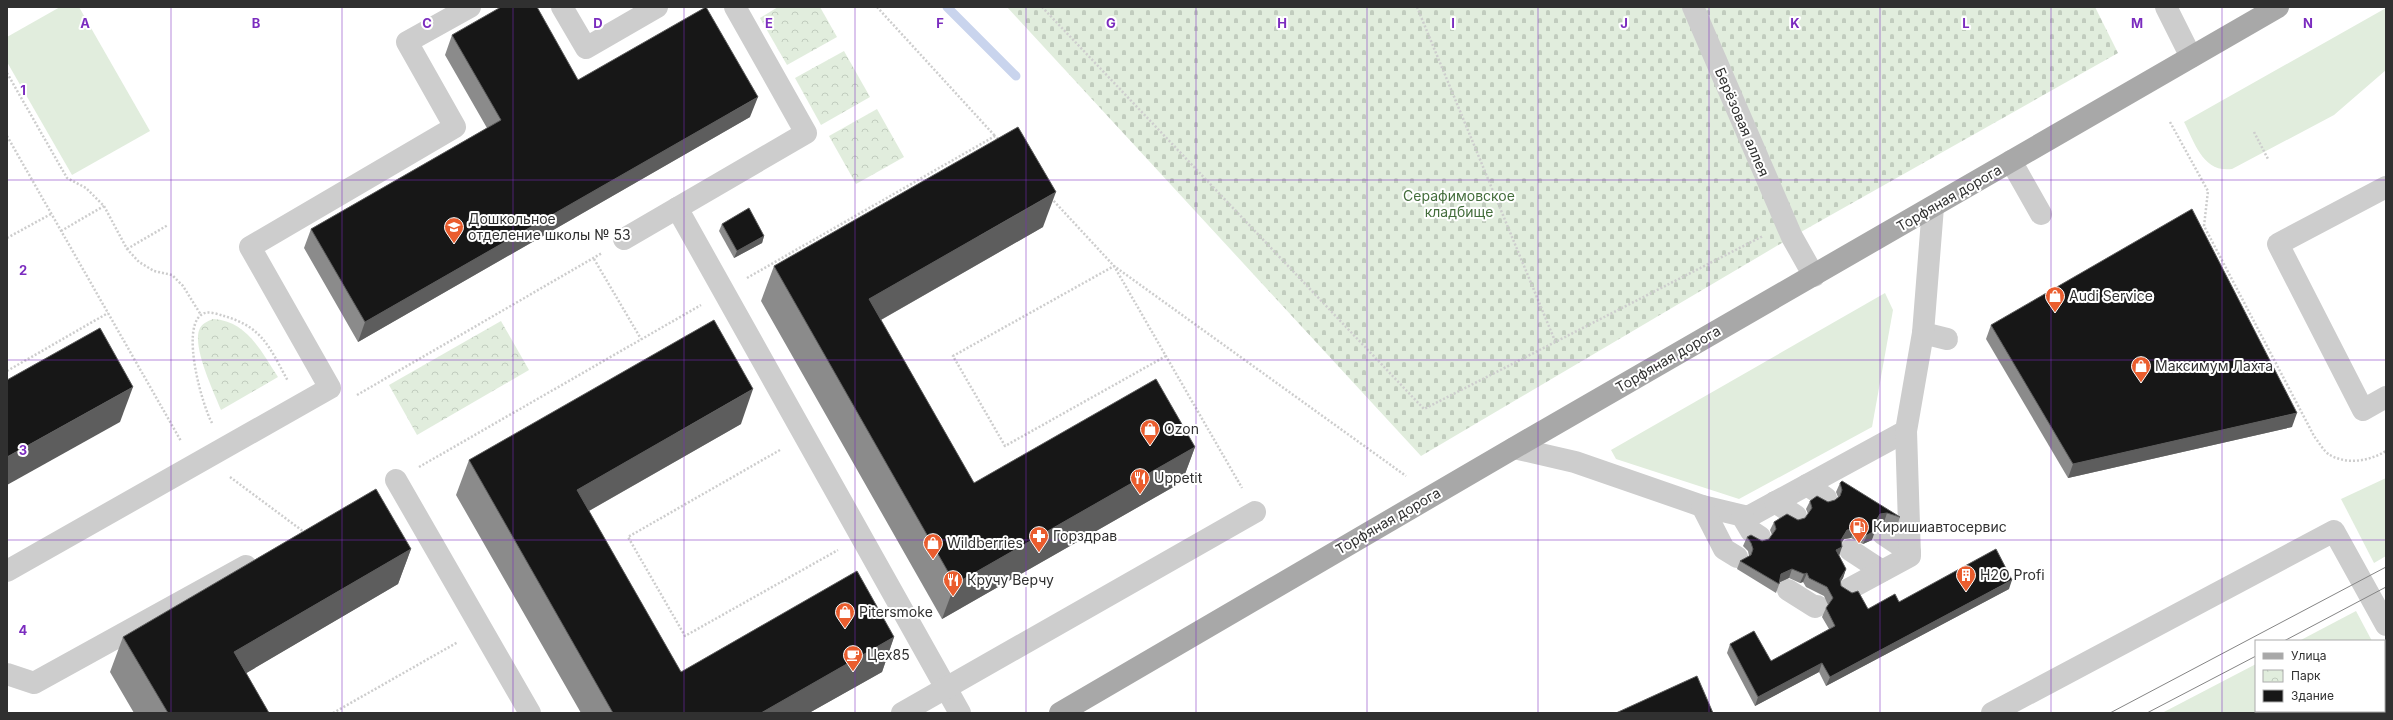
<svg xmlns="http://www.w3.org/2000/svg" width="2393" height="720" viewBox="0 0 2393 720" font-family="Inter,sans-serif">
<defs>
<pattern id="cemetery-stones" width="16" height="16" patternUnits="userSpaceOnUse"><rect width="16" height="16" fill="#e1eddd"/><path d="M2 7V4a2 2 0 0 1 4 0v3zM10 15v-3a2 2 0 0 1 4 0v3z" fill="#c1ccbe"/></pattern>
<pattern id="park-crowns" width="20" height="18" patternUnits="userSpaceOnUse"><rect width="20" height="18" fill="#e1eddd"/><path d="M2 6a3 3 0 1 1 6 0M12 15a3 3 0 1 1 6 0" fill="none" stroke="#c1ccbe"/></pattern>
</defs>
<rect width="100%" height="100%" fill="#fff"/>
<!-- grass -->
<g fill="#e1eddd">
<path d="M60 7H79L150 131 72 175 7 62V37Z"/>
<path d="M2386 8V70L2334 115 2232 169C2203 173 2195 143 2184 122Z"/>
<path d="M1885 293 1893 310 1872 427 1739 499 1616 459 1611 450Z"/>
<path d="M2386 478V556L2374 563 2341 499Z"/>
<path d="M2356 611 2372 641H2299Z"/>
<path d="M2256 664V711H2283L2279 713H2162Z"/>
</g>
<!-- cemetery -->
<path fill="url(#cemetery-stones)" d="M1007 7H2095L2118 53 1792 237 1421 456Z"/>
<!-- park -->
<g fill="url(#park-crowns)">
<path d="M778 7H820L837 37 787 65 760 18Z"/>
<path d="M844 51 870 97 821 125 795 78Z"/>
<path d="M877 109 904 157 856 184 829 136Z"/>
<path d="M213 319C247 321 261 351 278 377L221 410C214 392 191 345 200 328 203 323 208 321 213 319Z"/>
<path d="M501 321 529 370 417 435 389 385Z"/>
</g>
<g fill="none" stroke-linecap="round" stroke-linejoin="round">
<!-- stream -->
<path stroke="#c9d4ed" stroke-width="9" d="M947 7 1016 76"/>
<!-- path -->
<g stroke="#cdcdcd" stroke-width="2.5" stroke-dasharray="2 2" stroke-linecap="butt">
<path d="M877 7 995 136"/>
<path d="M1042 7 1424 409 1763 236"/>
<path d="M1417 7 1555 341"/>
<path d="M7 73 67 178 86 188 104 206 127 249 139 262 154 271 172 275 183 286 201 315"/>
<path d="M2170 122 2208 191 2204 226 2314 436C2318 441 2324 452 2330 455 2348 465 2369 461 2386 451"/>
<path d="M2254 132 2268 159"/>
<path d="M7 136 181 441"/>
<path d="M1051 198 1114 266 1242 488"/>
<path d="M61 231 104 206"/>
<path d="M7 238 51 214"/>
<path d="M127 249 168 225"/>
<path d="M594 259 641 339"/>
<path d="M747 278 995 136 1000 141"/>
<path d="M1166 356 1005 446 953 356 1114 266 1406 476"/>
<path d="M7 371 108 313"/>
<path d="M357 395 602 253"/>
<path d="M212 423C202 405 181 330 201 315 207 310 217 314 224 316 238 320 251 326 261 337 272 349 280 367 288 381"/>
<path d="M780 450 628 537 685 636 838 550"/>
<path d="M419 467 701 305"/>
<path d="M230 477 304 532"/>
<path d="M333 713 458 642"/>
</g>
<!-- minor -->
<g stroke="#cdcdcd" stroke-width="22">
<path d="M562 7 586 48 657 7"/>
<path d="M1693 7 1792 237 1814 276"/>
<path d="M2166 7 2191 57"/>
<path d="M2011 161 2041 214"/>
<path d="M2386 187 2278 244 2363 410 2386 397"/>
<path d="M677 208 960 713"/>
<path d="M624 239 806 133 735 7"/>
<path d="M1923 333 1947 339"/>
<path d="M1514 448 1575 462 1702 506 1748 517 1906 431 1923 333 1933 207"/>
<path d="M396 480 530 713"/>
<path d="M1807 485 1826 498"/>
<path d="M1775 502 1796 516"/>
<path d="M1702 506 1724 549 1737 557"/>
<path d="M1742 516 1751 531 1760 537"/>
<path d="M1883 534 1910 552"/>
<path d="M1850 550 1882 571"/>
<path d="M7 571 330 388 250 247 455 127 407 42 470 7"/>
<path d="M1849 589 1910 556 1906 431"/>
<path d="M1788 590 1815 607 1817 606"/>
<path d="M7 674 34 683 246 566"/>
<path d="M2384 699 2386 698"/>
<path d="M902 713 1255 512"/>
<path d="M1992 713 2334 531 2386 625"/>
<path d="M2358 713 2362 711"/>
</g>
<!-- major -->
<path stroke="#a8a8a8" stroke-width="22" d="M1060 713 1514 448 2278 7"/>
<!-- tram -->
<g stroke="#858585" stroke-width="1">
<path d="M2284 641 2386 587"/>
<path d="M2110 713 2386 567"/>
<path d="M2147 713 2256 656"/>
</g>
</g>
<!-- wall -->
<g fill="#8b8b8b">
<path d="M452 35 578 80 750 117 358 342 304 248 311 229 487 128 445 55Z"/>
<path d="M722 224 764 236 762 243 734 258 719 231Z"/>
<path d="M1043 227 881 320 974 483 1195 447 1182 482 942 619 761 301 774 266Z"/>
<path d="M1991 325 2292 427 2068 478 1986 339Z"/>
<path d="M741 424 589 511 681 672 894 637 882 672 809 713H581L456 495 469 460Z"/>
<path d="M1840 483 1900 517 1897 526 1884 522 1877 523 1874 527 1872 540 1863 544 1851 538 1844 539 1841 543 1839 556 1846 569 1843 578 1840 582 1841 586 1868 609 1899 602 2009 589 1826 686 1819 672 1755 706 1727 653 1730 644 1771 661 1829 629 1822 617 1826 608 1828 605 1824 596 1806 587 1803 582 1800 583 1789 578 1780 582 1776 593 1737 569 1740 561 1749 556 1748 551 1743 546 1747 537 1762 541 1769 539 1772 535 1770 530 1774 522 1798 520 1805 518 1808 514 1806 509 1810 501 1828 502 1835 500 1838 497 1836 492Z"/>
<path d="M411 549 398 584 246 673 269 713H134L110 672 123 637Z"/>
</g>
<!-- shaded-wall -->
<g fill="#5d5d5d">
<path d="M758 97 750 117 358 342 365 322Z"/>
<path d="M1056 192 1043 227 856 334 869 299Z"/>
<path d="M764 236 762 243 734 258 737 251Z"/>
<path d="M133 387 120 422 7 485V457Z"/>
<path d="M753 389 741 424 564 525 577 490Z"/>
<path d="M2297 413 2292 427 2068 478 2073 464Z"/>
<path d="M1195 447 1182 482 942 619 955 584Z"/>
<path d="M1887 513 1884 522 1877 523 1871 533 1874 524 1880 514Z"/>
<path d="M1854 529 1851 538 1844 539 1838 549 1841 540 1847 530Z"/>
<path d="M1875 531 1872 540 1863 544 1867 535Z"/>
<path d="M1842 547 1839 556 1836 550Z"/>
<path d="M411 549 398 584 221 688 234 652Z"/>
<path d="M1792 569 1789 578 1778 583 1781 574Z"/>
<path d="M1846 569 1843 578 1837 588 1840 579Z"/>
<path d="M1807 573 1803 582 1800 583 1804 574Z"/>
<path d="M2012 580 2009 589 1826 686 1830 677Z"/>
<path d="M894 637 882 672 809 713H761Z"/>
<path d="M1822 663 1819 672 1755 706 1758 697Z"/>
</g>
<!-- building -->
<g fill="#171717" stroke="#5d5d5d">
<path d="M501 7H537L578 80 706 7 758 97 365 322 311 229 501 120 452 35Z"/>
<path d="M1018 127 1056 192 869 299 974 483 1156 379 1195 447 955 584 774 266Z"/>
<path d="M749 208 764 236 737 251 722 224Z"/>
<path d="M2192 209 2297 413 2073 464 1991 325Z"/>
<path d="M714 320 753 389 577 490 681 672 857 571 894 637 761 713H613L469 460Z"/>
<path d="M100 328 133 387 7 457V380Z"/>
<path d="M1842 481 1900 517 1887 513 1880 514 1874 524 1875 531 1867 535 1854 529 1847 530 1841 540 1842 547 1836 550 1846 569 1840 579 1841 586 1852 593 1858 591 1868 609 1895 594 1899 602 1996 549 2012 580 1830 677 1822 663 1758 697 1730 644 1754 631 1771 661 1835 626 1826 608 1833 598 1827 587 1809 578 1807 573 1804 574 1792 569 1781 574 1779 584 1740 561 1751 555 1753 549 1751 543 1747 537 1751 535 1762 541 1769 539 1776 529 1774 522 1787 514 1798 520 1805 518 1812 508 1810 501 1817 496 1828 502 1835 500 1840 496 1842 490 1840 483Z"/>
<path d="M376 489 411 549 234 652 269 713H168L123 637Z"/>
<path d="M1697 676 1713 713H1616Z"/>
</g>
<!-- grid -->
<path fill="none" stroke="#7b2cbf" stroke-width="1" stroke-opacity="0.55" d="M171 7V713M342 7V713M513 7V713M684 7V713M855 7V713M1026 7V713M1196 7V713M1367 7V713M1538 7V713M1709 7V713M1880 7V713M2051 7V713M2222 7V713M7 180H2386M7 360H2386M7 540H2386"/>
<!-- icons -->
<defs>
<symbol id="school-pin" viewBox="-11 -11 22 30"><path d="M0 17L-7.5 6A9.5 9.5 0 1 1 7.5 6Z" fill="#ea5d2e" stroke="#fff"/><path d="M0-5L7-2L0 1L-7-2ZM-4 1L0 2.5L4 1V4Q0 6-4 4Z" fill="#fff"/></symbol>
<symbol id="shop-pin" viewBox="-11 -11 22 30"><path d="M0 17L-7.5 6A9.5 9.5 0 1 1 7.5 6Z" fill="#ea5d2e" stroke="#fff"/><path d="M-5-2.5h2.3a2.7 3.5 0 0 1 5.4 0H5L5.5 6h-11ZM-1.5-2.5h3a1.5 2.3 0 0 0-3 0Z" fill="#fff"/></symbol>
<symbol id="restaurant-pin" viewBox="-11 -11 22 30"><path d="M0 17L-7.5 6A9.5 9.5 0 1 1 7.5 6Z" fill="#ea5d2e" stroke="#fff"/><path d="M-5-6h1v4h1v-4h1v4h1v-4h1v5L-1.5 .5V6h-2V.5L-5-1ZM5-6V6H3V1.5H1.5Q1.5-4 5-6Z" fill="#fff"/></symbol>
<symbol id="fuel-pin" viewBox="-11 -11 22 30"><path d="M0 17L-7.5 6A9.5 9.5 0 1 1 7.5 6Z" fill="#ea5d2e" stroke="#fff"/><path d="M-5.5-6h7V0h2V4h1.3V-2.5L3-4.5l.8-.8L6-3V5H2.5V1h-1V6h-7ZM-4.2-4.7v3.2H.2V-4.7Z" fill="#fff"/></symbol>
<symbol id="pharmacy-pin" viewBox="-11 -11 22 30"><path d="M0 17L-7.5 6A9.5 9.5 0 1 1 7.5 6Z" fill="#ea5d2e" stroke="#fff"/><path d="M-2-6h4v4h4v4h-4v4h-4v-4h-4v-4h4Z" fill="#fff"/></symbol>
<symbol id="building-pin" viewBox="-11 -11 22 30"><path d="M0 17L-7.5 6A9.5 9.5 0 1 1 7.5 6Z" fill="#ea5d2e" stroke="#fff"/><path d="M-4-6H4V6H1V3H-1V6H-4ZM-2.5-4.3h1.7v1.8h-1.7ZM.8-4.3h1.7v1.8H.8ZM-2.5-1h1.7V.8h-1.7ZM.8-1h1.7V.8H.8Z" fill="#fff"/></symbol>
<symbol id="cafe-pin" viewBox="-11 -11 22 30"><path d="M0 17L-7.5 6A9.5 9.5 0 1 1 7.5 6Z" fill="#ea5d2e" stroke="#fff"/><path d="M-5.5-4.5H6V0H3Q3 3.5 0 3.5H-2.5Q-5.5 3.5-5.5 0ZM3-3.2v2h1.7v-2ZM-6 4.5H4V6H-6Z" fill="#fff"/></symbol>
</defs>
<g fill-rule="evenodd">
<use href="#school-pin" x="443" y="216" width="22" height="30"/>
<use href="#shop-pin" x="2044" y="285" width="22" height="30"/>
<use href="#shop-pin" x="2130" y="355" width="22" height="30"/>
<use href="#shop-pin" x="1139" y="418" width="22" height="30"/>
<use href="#restaurant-pin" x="1129" y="467" width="22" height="30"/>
<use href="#fuel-pin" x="1848" y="516" width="22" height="30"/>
<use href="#pharmacy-pin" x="1028" y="525" width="22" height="30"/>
<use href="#shop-pin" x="922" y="532" width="22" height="30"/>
<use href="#building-pin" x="1955" y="564" width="22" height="30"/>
<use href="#restaurant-pin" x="942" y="569" width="22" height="30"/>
<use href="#shop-pin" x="834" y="601" width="22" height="30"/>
<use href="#cafe-pin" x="842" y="644" width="22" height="30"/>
</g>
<g text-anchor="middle" stroke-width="4" stroke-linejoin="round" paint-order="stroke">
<!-- street labels -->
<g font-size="14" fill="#303030" stroke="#fff">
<text transform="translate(1742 122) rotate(67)" y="5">Берёзовая аллея</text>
<text transform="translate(1949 198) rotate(-30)" y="5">Торфяная дорога</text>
<text transform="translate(1668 359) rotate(-30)" y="5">Торфяная дорога</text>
<text transform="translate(1388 521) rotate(-30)" y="5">Торфяная дорога</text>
</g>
<!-- park labels -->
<g font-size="14" fill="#436d3b" stroke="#fff">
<text x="1459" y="201">Серафимовское<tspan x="1459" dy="16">кладбище</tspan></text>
</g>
<!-- poi labels -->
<g font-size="14" fill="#303030" stroke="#fff" text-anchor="start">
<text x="468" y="224">Дошкольное<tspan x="468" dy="16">отделение школы № 53</tspan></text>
<text x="2069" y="301">Audi Service</text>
<text x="2155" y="371">Максимум Лахта</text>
<text x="1164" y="434">Ozon</text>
<text x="1154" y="483">Uppetit</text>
<text x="1873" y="532">Киришиавтосервис</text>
<text x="1053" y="541">Горздрав</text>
<text x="947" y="548">Wildberries</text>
<text x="1980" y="580">H2O Profi</text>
<text x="967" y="585">Кручу Верчу</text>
<text x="859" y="617">Pitersmoke</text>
<text x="867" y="660">Цех85</text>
</g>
</g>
<g font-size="13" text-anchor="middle" font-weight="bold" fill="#7b2cbf" stroke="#fff" stroke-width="4" stroke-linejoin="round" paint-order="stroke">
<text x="85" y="28">A</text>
<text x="256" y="28">B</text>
<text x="427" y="28">C</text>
<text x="598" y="28">D</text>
<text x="769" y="28">E</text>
<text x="940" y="28">F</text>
<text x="1111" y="28">G</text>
<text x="1282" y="28">H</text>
<text x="1453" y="28">I</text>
<text x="1624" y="28">J</text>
<text x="1795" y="28">K</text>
<text x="1966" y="28">L</text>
<text x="2137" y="28">M</text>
<text x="2308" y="28">N</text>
<text x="23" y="95">1</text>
<text x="23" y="275">2</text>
<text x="23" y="455">3</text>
<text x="23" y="635">4</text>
</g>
<!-- border -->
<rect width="2393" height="720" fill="none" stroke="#303030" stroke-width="16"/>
<!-- legend -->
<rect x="2255" y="640" width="130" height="72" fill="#ffffff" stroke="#acacac"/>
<rect x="2263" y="653" width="20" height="6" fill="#a8a8a8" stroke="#acacac"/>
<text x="2291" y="660" font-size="12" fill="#303030">Улица</text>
<rect x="2263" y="670" width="20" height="12" fill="url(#park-crowns)" stroke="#acacac"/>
<text x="2291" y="680" font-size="12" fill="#303030">Парк</text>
<rect x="2263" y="690" width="20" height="12" fill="#171717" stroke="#acacac"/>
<text x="2291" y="700" font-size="12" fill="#303030">Здание</text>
</svg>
